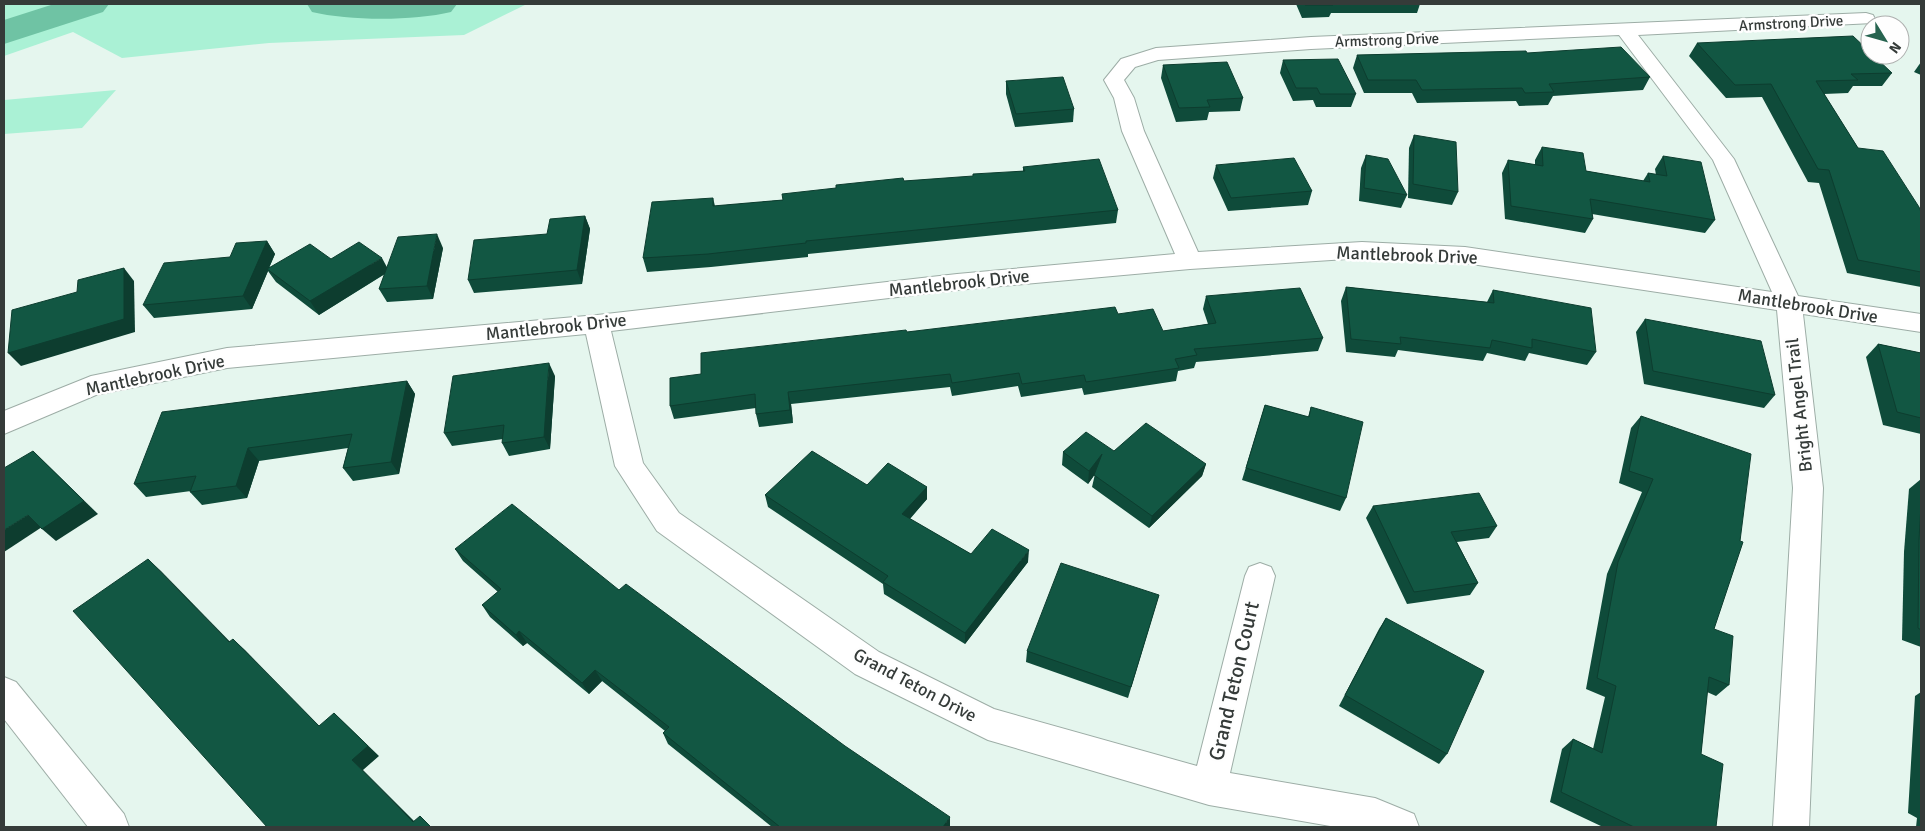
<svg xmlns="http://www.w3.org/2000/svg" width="1925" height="831" viewBox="0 0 1925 831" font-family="Signika,sans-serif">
<rect width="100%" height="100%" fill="#e5f6ee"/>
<!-- green -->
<g fill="#aaf1d5">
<path d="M4 4H527L464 35 269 43 122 58 73 32 4 56Z"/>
<path d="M116 90 82 128 4 134V100Z"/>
</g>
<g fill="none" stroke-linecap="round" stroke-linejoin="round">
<!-- river -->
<g fill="#6fc3a4" fill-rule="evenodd">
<path d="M54 4H109L103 12 4 44V20Z"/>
<path d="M307 4H457L451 12C414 21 349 21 312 12Z"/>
</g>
<defs>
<g id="minor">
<path d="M1866 13 1873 15 1875 19 1873 23 1638 35 1734 159 1798 296 1921 314V332L1803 314 1823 488 1809 827H1773L1793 488 1777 310 1465 263 1362 258 1190 269 957 290 611 331 643 463 679 513 879 652 994 709 1197 766 1245 576 1249 567 1260 563 1271 567 1275 576 1230 773 1375 798 1414 814 1419 827H1336L1209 805 988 740 855 674 657 531 615 466 586 334 227 368 96 395 4 434V411L91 376 227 348 597 315 957 274 1175 254 1122 131 1114 98 1104 80 1121 59 1156 48 1311 37ZM1619 35 1713 160 1772 292 1465 247 1362 242 1198 252 1144 131 1134 98 1124 80 1135 67 1158 60 1311 49Z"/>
<path d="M4 677 16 682 124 814 129 827H88L4 719Z"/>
</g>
</defs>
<!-- minor casing -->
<use href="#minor" stroke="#9dada6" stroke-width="2"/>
<!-- minor -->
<use href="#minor" fill="#fff" fill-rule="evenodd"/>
</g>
<!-- wall -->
<g fill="#0f4b3a">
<path d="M1296 4H1420L1417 13H1331L1329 17 1302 18Z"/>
<path d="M1697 43 1892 73 1882 86H1853L1848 93 1824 94 1858 148 1921 212V287L1847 273 1819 183 1808 182 1762 97 1726 98 1689 56Z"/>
<path d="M1527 53 1650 77 1643 90 1553 96 1548 105 1519 106 1516 101 1417 103 1412 93H1364L1353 68 1357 55Z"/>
<path d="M1283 60 1356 94 1351 107H1316L1313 100 1293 101 1280 73Z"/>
<path d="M1921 62V75L1914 72Z"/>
<path d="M1163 65 1243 98 1240 111 1209 112 1207 120 1176 122 1161 78Z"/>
<path d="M1006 81 1074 109 1073 122 1015 127 1006 94Z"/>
<path d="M1414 135 1458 192 1452 205 1408 198 1409 148Z"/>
<path d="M1542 147 1586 171 1643 181 1648 173 1656 175 1655 169 1663 156 1715 220 1705 233 1592 214 1593 219 1585 233 1505 219 1502 173 1508 160 1535 165V160Z"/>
<path d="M1366 155 1407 195 1401 208 1359 201 1361 168Z"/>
<path d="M1216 165 1312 191 1308 205 1228 211 1213 178Z"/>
<path d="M1023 167 1118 210 1116 223 808 254V257L711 267 647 272 643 258 713 198 715 206 783 200 904 181 973 177 1023 171Z"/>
<path d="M585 216 590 229 582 284 474 293 468 280 547 234Z"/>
<path d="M267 241 275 254 269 268 331 259 387 267 443 248 433 299 387 302 379 289 385 274 319 315 276 282 268 271 252 309 154 318 143 305 230 257Z"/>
<path d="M1346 287 1487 302 1493 290 1596 352 1587 365 1529 353 1525 361 1487 353 1483 361 1398 350 1395 357 1346 352 1341 301Z"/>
<path d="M1206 296 1323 338 1318 351 1196 362 1194 368 1178 371 1176 381 1084 395 1082 388 1021 397 1018 386 952 396 950 387 791 404 793 423 759 427 756 414V408L674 419 670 406 701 374 907 332 1118 314 1163 331 1208 324 1203 309Z"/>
<path d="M1645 319 1775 395 1764 408 1644 384 1636 332Z"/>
<path d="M1878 344 1921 353V434L1883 425 1866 357Z"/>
<path d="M555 376 550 449 509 456 502 443 503 439 452 446 444 433Z"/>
<path d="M407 381 415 394 399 474 353 481 343 468 348 448 259 461 247 498 202 505 190 492 191 491 146 497 134 484Z"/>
<path d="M1265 405 1308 417 1311 407 1346 498 1340 511 1242 480Z"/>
<path d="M1641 416 1714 629 1729 685 1716 696 1707 692 1701 754 1716 827H1603L1550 802 1562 749 1573 739 1593 749 1605 697 1586 689 1607 574 1642 492 1619 483 1631 428Z"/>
<path d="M1114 451 1206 464 1202 476 1149 528 1092 487 1095 474 1088 484 1062 465 1063 452Z"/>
<path d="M1921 479V647L1902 640 1904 552 1909 489Z"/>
<path d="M867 485 927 487V499L910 519 971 554 1028 562 965 644 884 594 883 584 768 507 765 495Z"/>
<path d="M1373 506 1497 526 1489 538 1457 542 1478 583 1470 595 1407 604 1366 518Z"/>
<path d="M455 549 619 590 950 826V827H772L668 744 663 733 665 731 602 681 589 694 527 643 523 646 490 617 482 605 498 592 463 561Z"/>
<path d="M1159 595 1128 698 1026 662 1027 651Z"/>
<path d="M1386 618 1447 754 1439 764 1339 706 1379 629Z"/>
<path d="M1921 692V827H1916L1917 818 1908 813 1915 696Z"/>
</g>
<!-- shaded-wall -->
<g fill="#0d3d2f">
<path d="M585 216 590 229 582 284 577 270Z"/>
<path d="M437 234 443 248 433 299 427 286Z"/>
<path d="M267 241 275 254 268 270 267 269 268 271 252 309 243 296Z"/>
<path d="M382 258 389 271 319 315 310 301Z"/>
<path d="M124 268 134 281 135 332 21 366 8 353Z"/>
<path d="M549 363 555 376 550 449 544 437Z"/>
<path d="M407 381 415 394 399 474 391 462Z"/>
<path d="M788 392 791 404 793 423 790 410Z"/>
<path d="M248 448 259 461 247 498 236 486Z"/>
<path d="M33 451 98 514 56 541 42 529Z"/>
<path d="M1102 454 1100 467 1088 484 1089 471Z"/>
<path d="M1206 464 1202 476 1149 528 1152 516Z"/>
<path d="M927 487V499L903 526 902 514Z"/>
<path d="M28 515 42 527 4 552V530Z"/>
<path d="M1029 550 1028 562 965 644V633Z"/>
<path d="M148 559 161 571 241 653 229 642Z"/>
<path d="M519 631 527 643 523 646 516 635Z"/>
<path d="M233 639 245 650 330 737 319 726Z"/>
<path d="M595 670 602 681 589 694 582 683Z"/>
<path d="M334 713 379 756 363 770 420 827 413 822 352 760Z"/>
<path d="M950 817V827H943Z"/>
</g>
<!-- building -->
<g fill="#125743" stroke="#0d3d2f">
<path d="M1305 4H1332L1333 5H1305Z"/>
<path d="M1853 36 1870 52V55H1873L1892 73 1851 74 1858 80 1816 81 1858 148 1883 151 1919 207 1921 212V272L1858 260 1829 170 1818 169 1771 84 1735 85 1697 43Z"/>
<path d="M1621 47 1650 77 1549 84 1554 92 1525 93 1522 88 1422 90 1416 80H1368L1357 55 1526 51 1527 53Z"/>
<path d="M1338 59 1356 94H1320L1317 88H1296L1283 60Z"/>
<path d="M1227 62 1243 98 1207 100 1210 107 1179 108 1163 65Z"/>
<path d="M1063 77 1074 109 1016 114 1006 81Z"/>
<path d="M1414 135 1456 142 1458 192 1413 184Z"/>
<path d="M1542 147 1583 153 1586 171 1650 182 1648 173 1667 176 1663 156 1701 162 1715 220 1590 199 1593 219 1511 206 1508 160 1543 166Z"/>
<path d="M1366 155 1388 159 1407 195 1364 188Z"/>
<path d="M1294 158 1312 191 1231 198 1216 165Z"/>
<path d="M1099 159 1118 210 806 241V243L708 254 643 258 652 202 713 198V206L783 200 782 194 836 188V185L903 178 904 181 973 176V174L1025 171 1023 167Z"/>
<path d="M585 216 577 270 468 280 474 240 547 234 550 219Z"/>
<path d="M437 234 427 286 379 289 398 237Z"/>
<path d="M267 241 243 296 143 305 164 263 230 257 236 243Z"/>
<path d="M359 242 382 258 310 301 267 269 310 244 331 259Z"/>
<path d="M124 268V319L8 353 12 310 77 292 78 280Z"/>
<path d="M1346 287 1494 303 1493 290 1591 308 1596 352 1532 339V348L1492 340 1490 348 1400 337 1401 344 1351 339Z"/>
<path d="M1300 288 1323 338 1194 349 1197 355 1175 359 1179 368 1086 382 1084 375 1022 384 1019 373 952 383 950 374 788 392 790 410 756 414 755 394 670 406V378L701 374V353L906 330 907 332 1115 307 1118 314 1153 309 1163 331 1216 323 1206 296Z"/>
<path d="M1645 319 1761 341 1775 395 1653 371Z"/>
<path d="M1878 344 1921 353V418L1897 412Z"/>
<path d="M549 363 544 437 502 443 504 425 444 433 453 376Z"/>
<path d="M407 381 391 462 343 468 352 434 248 448 236 486 190 492 196 476 134 484 162 412Z"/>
<path d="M1265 405 1309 417 1311 407 1363 422 1346 498 1246 468Z"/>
<path d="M1641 416 1751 454 1740 541 1743 542 1714 629 1733 636 1729 685 1709 677 1701 754 1723 764 1716 827H1634L1561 792 1573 739 1602 753 1616 686 1597 678 1618 562 1653 479 1629 471Z"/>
<path d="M1146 423 1206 464 1152 516 1094 475 1102 454 1089 471 1063 452 1086 432 1114 451Z"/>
<path d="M33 451 84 501 42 529 28 515 4 530V468Z"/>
<path d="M812 451 867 485 888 463 927 487 902 514 971 554 992 529 1029 550 965 633 883 582 888 576 765 495Z"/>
<path d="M1479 493 1497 526 1451 532 1478 583 1414 592 1373 506Z"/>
<path d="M512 504 619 590 626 584 845 746 950 817 943 827H780L663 733 669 727 595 670 582 683 519 631 516 635 482 605 501 589 455 549Z"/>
<path d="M1921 505V630L1918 628 1919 540Z"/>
<path d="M148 559 229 642 233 639 319 726 334 713 368 746 352 760 413 822 420 816 431 827H267L73 611Z"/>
<path d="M1061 563 1159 595 1131 687 1027 651Z"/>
<path d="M1386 618 1484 671 1447 754 1345 695Z"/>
</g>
<g text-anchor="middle" stroke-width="5" stroke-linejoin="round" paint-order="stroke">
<!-- far-street labels -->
<g font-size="15" fill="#353b39" stroke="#fefefe">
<text transform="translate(1791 23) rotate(-3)" y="5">Armstrong Drive</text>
<text transform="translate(1387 40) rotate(-2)" y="5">Armstrong Drive</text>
</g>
<!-- street labels -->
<g font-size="18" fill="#353b39" stroke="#fefefe">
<text transform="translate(1407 255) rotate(2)" y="6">Mantlebrook Drive</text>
<text transform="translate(959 283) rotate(-6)" y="6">Mantlebrook Drive</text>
<text transform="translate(1808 306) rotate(9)" y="6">Mantlebrook Drive</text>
<text transform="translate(556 327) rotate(-6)" y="6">Mantlebrook Drive</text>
<text transform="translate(155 375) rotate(-12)" y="6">Mantlebrook Drive</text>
<text transform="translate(1799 405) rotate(-96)" y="6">Bright Angel Trail</text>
<text transform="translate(915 685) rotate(28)" y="6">Grand Teton Drive</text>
</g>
<!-- near-street labels -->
<g font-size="21" fill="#353b39" stroke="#fefefe">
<text transform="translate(1234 681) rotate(-77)" y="7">Grand Teton Court</text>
</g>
</g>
<!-- border -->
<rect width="1925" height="831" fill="none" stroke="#353b39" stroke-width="10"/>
<!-- north arrow -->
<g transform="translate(1885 40) rotate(127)"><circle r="24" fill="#fefefe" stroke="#aeb0af"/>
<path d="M0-4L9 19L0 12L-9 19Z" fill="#276450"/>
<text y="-8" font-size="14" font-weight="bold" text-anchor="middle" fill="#353b39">N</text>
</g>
</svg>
